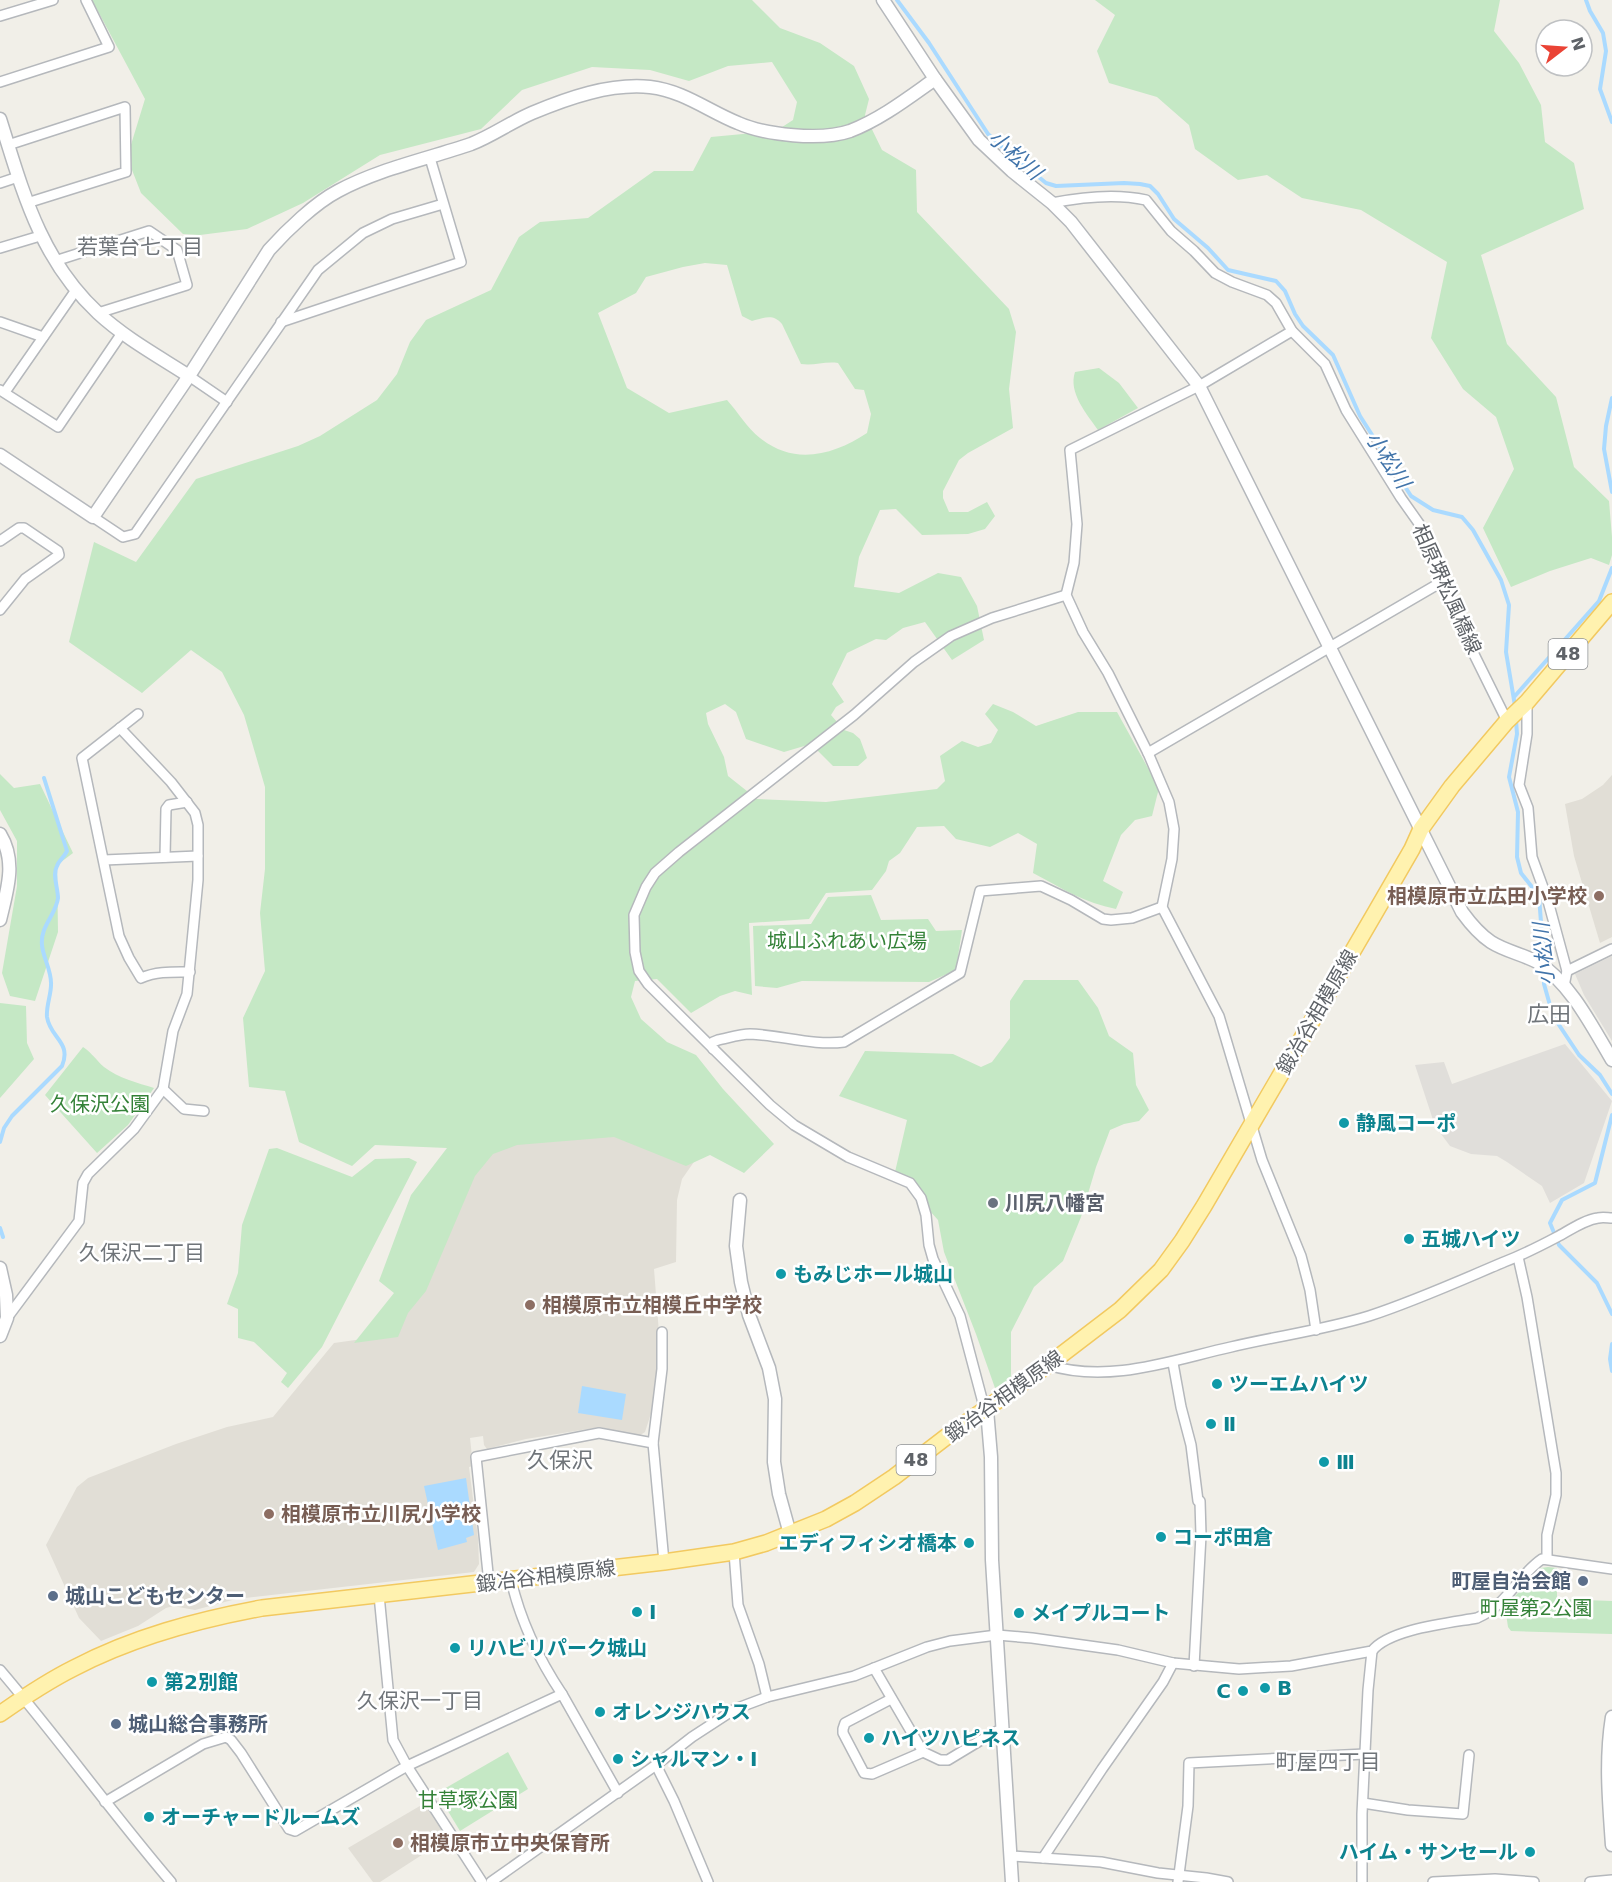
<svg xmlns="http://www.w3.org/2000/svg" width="1612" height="1882" viewBox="0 0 1612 1882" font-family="'DejaVu Sans','Noto Sans JP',sans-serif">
<rect width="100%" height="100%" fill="#f1efe8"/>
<!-- industrial -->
<g fill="#e0deda">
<path d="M1612 956V1041L1584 995 1575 974Z"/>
<path d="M1565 1044 1612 1101 1584 1183 1550 1203 1542 1186 1507 1162 1497 1156 1471 1154 1450 1146 1435 1126 1415 1065 1444 1062 1452 1084Z"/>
</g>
<!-- education -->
<g fill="#e1ded6">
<path d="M1612 775V937L1600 943 1574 856 1565 804 1582 799 1603 785Z"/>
<path d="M614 1116 696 1159 682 1179 677 1200 676 1262 654 1269 660 1346 655 1401 645 1432 639 1436 600 1427 526 1439 487 1449 484 1445 483 1436 470 1438 473 1466 469 1467 478 1538 479 1564 474 1572 236 1599 195 1610 173 1606 166 1608 138 1626 101 1641 79 1618 46 1545 77 1487 88 1478 176 1444 227 1427 273 1417 334 1343 384 1336 480 1143Z"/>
<path d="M425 1803 448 1838 380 1882H373L348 1848Z"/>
</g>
<!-- green -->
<g fill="#c5e8c5" fill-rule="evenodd">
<path d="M92 0H752L780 28 820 43 854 66 869 99 865 115 882 150 916 170 917 212 1009 309 1016 332 1009 389 1013 428 968 453 959 460 943 491V498L949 512H968L987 502 995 516 985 529 968 534 922 535 896 509 880 510 859 557 854 587 899 593 938 573 961 577 977 606 984 640 952 660 925 622 903 628 886 640 876 639 847 653 832 684 844 702 836 707 831 715 844 730 853 733 860 739 867 758 858 766H833L811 744 784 752 746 739 736 712 725 704 706 713 708 724 724 757 728 776 757 799 826 802 937 789 945 781 940 756 962 741 978 747 991 743 998 730 985 714 993 704 1013 712 1036 726 1078 712H1117L1159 788 1152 816 1135 820 1121 835 1103 881 1123 892 1116 909C1085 903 1061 888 1033 873L1037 844 1018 833 990 847 956 839 944 826 917 827 900 853 889 861 886 871 872 890 826 893 809 919 749 923 752 995 735 991 720 996 691 1013 657 979 635 981 631 997 641 1019 667 1042 696 1055 723 1089 774 1144 744 1173 710 1155 686 1166 614 1137 517 1145 493 1154 475 1176 426 1291 408 1313 398 1337 354 1343 394 1293 379 1281 411 1195 447 1148 375 1145 352 1166 299 1142 285 1091 249 1087 243 1018 265 971 260 913 265 869V787L244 715 222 672 191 650 142 693 69 642 94 542 136 562 196 479 298 446 320 436 377 400 397 374 410 342 426 320 491 290 519 237 540 222 588 218 654 171H693L711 137 776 131 793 120 797 102 772 62 728 66 689 81 650 70 592 67 522 90 481 129 380 155 303 203 247 229 200 235 183 234 141 193 132 170 130 148 145 99ZM705 263 727 265 742 316 752 321C764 318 773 313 782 324L801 364C814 366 825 361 838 363L855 389 864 390 871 414 867 433C834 455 794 466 760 438 747 428 738 412 727 400L669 413 627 388 598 313 636 293 646 277 683 267Z"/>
<path d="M1095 0H1500L1494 31 1519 63 1541 105 1545 142 1574 163 1584 209 1481 255 1507 344 1556 397 1574 467 1609 501 1612 537V555L1609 565 1591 558 1550 571 1511 587 1483 528 1514 469 1496 417 1463 389 1431 338 1447 262 1361 210 1302 198 1267 175 1238 180 1195 149 1189 125 1157 97 1109 83 1097 51 1115 15Z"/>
<path d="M1099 368 1119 383 1138 408 1098 430C1087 414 1068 393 1075 372Z"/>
<path d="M0 774 14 788 40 784 73 853 57 865 58 932 35 1001 10 996 2 973 17 886V841L0 810Z"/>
<path d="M871 895 881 920 928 919 936 931 962 930 956 970 929 982 802 981 777 988 755 986 753 926 811 924 828 897Z"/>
<path d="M1024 980H1078L1098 1008 1109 1036 1133 1053 1136 1085 1149 1110 1139 1121 1124 1124 1110 1130 1096 1167 1081 1217 1063 1261 1034 1287 1011 1332V1379L995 1388 976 1334 944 1252 938 1220 895 1172 907 1120 839 1096 865 1051 953 1054 981 1067 992 1062 1010 1038V1001Z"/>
<path d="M0 1003 26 1006 27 1043 34 1059 0 1098Z"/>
<path d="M83 1047C92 1053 97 1061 104 1067 118 1078 138 1083 154 1088L128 1125 97 1153 45 1095Z"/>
<path d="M277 1148 352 1177 375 1159 409 1158 417 1162 322 1347 288 1388 281 1382 287 1373 254 1342 238 1338V1309L227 1304 238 1273 242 1225 269 1149Z"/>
<path d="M1548 1567 1557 1568V1599L1612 1601V1634L1511 1631 1508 1627 1505 1607 1541 1568Z"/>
<path d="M508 1752 528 1789 460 1831 437 1793Z"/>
</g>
<!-- water -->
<g fill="#aadaff">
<path d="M582 1386 626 1394 622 1420 578 1413Z"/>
<path d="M466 1478 474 1535 466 1538 467 1542 438 1550 424 1486Z"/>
</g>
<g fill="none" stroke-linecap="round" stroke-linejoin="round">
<!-- stream -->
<g stroke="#aadaff" stroke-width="4">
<path d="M897 0 929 43 988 134 1002 147 1046 183 1056 186 1124 183 1140 184 1150 186 1158 194 1174 219 1208 248 1228 270 1276 281 1285 291 1295 314 1303 326 1333 355 1360 416 1411 496 1433 510 1462 517 1473 530 1501 580 1509 605 1506 652 1515 706"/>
<path d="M1586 0 1590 11 1603 33 1606 51 1600 89 1612 122"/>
<path d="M1612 398 1606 426 1604 449 1612 492"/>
<path d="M1514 697 1599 601 1612 568"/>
<path d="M1516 720 1517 734 1509 777 1518 812 1517 857 1521 873 1539 896 1544 962"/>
<path d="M1544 969V984L1553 1016 1579 1055 1600 1075 1612 1094"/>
<path d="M1612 1115 1595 1183 1562 1200 1550 1223 1559 1245 1597 1283 1612 1314"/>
<path d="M0 1142 4 1128 12 1116 62 1066C72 1042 50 1038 47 1017 46 1006 51 995 51 985 52 971 43 958 42 945 40 926 56 915 58 898 58 888 52 874 57 866 59 860 63 859 67 851L44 778"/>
<path d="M0 1228 3 1237"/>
<path d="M1612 1344 1610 1359 1612 1371"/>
</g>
<defs>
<g id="minor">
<path d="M0 16 53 0"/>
<path d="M0 82 109 47 86 0"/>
<path d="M8 145 125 107 126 172 27 203"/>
<path d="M0 183 18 177"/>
<path d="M1052 203C1082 197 1115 193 1146 200L1171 231 1194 251 1215 273 1232 282 1267 295 1276 303 1292 331 1325 364 1346 410 1401 498 1425 532 1438 562 1461 628 1507 721"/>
<path d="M0 248 40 236"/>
<path d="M55 261 149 231 177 250 187 285 98 313"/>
<path d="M0 322 43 337"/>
<path d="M281 322 461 262 430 158"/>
<path d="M1292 331 1199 386 1070 450 1077 524 1074 563 1066 595 1083 632 1108 673 1148 753 1169 802 1174 829 1172 859 1162 907 1219 1016 1262 1160 1301 1256 1310 1290 1316 1330"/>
<path d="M189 376 227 402"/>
<path d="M0 390 58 427 122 333"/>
<path d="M5 392 76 290"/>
<path d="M93 517 123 537 135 534 318 270 363 233 392 219 443 204"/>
<path d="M0 541 19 528H24L58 551 59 555 25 579 0 610"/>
<path d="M1527 703V734L1519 785 1528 808 1532 857 1548 901 1567 971 1564 986"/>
<path d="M138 714 82 758 119 936 129 958 141 978C157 971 173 972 190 972"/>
<path d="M1148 753 1445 580"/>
<path d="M165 857 166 809 169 805 187 802"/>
<path d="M104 860 198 856"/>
<path d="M1567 971 1612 949"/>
<path d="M713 1049V1042L718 1040C728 1038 740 1034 750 1034 781 1035 813 1046 844 1042L960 973 980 891 1041 886 1071 900 1103 919 1111 920 1132 918 1162 907"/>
<path d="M163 1089 184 1109 204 1111"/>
<path d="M1518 1257 1527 1297 1556 1473V1495L1547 1535V1559"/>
<path d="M7 1318 79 1221 83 1183 88 1174 134 1129 163 1089 173 1031 187 994 198 880V825L195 813 171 782 120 728"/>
<path d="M1173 1363 1181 1407 1191 1445 1198 1501"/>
<path d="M1048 1365C1110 1384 1172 1360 1231 1347 1277 1336 1324 1330 1369 1316 1415 1301 1459 1281 1504 1262 1522 1255 1540 1246 1557 1237 1570 1230 1584 1220 1598 1218 1603 1217 1608 1218 1612 1218"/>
<path d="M987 1410 982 1399 960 1316 933 1259 929 1245 926 1215 921 1198 910 1183 848 1157 794 1125 770 1105 648 984 639 971 635 952 634 915 646 887 655 873 679 852 854 715 914 662 951 636 992 618 1066 595"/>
<path d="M653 1443 662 1369V1332"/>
<path d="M734 1552 738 1605 759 1664 767 1697"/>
<path d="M511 1580C521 1623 538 1658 562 1694"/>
<path d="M489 1583 476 1457 599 1433 653 1443 664 1562"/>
<path d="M379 1595 393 1740 407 1766 482 1882"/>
<path d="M1194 1666 1201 1535 1200 1501"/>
<path d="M874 1668 923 1752 940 1760H948L991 1734 997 1731H1003"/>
<path d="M0 1670C59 1739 112 1813 171 1882"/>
<path d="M891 1699 845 1723 843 1729V1733L864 1773 872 1774 923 1752"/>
<path d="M656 1765 674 1801 708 1882"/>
<path d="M105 1802 203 1744 226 1737 231 1740 241 1753 289 1829 295 1831 407 1766 562 1694 618 1793"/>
<path d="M1363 1803 1408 1810 1463 1814 1469 1755"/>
<path d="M1010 1856 1043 1858 1102 1769 1163 1682 1173 1663"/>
<path d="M1043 1858 1101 1862 1158 1873 1206 1878 1228 1882"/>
<path d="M491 1882 656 1765 692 1737 735 1709 767 1697 854 1676 927 1647 950 1641 997 1635 1032 1638 1118 1650 1173 1663 1239 1669 1291 1666 1372 1651C1389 1629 1449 1623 1477 1618 1508 1605 1517 1576 1542 1559L1612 1569"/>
<path d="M1178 1882 1188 1806 1189 1763 1365 1754"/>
<path d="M1362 1882V1814L1368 1690 1372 1651"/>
<path d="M1433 1882 1495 1879 1534 1882"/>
<path d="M1590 1882 1612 1880"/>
</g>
<g id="tertiary">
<path d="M883 0 935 79 979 140 1012 171 1052 203 1071 222 1199 386 1462 912C1470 923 1479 934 1491 942 1505 951 1522 954 1537 962 1570 982 1593 1028 1612 1060"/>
<path d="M0 119C23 192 40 259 98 313 125 338 158 356 189 376"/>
<path d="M0 455 93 517 189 376 269 250C287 230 315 203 338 191 379 169 427 159 471 144 492 136 511 122 532 113 568 98 610 83 650 87 684 91 708 111 738 123 765 135 821 141 850 131 881 119 908 98 935 79"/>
<path d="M0 834C17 862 7 890 0 920"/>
<path d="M740 1200 736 1246 741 1282 749 1315 769 1368 775 1399 774 1462 779 1494 790 1534"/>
<path d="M0 1268 6 1295 7 1318 0 1336"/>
<path d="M987 1410 991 1457 992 1560 1012 1882"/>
<path d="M1612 1717C1605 1761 1609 1801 1612 1845"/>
</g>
<path id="primary" d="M0 1714C24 1697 48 1681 74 1668 133 1637 197 1620 262 1608L664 1562 734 1552 766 1543 826 1519 855 1503 894 1477 950 1434 1048 1365 1120 1310 1161 1270 1182 1241 1204 1206 1375 913 1412 849 1421 829 1452 786 1507 721 1527 702 1612 602"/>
</defs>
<!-- minor casing -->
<use href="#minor" stroke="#b5b8bc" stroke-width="12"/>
<!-- tertiary casing -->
<use href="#tertiary" stroke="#b5b8bc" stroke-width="15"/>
<!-- primary casing -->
<use href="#primary" stroke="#f2c960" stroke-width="18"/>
<!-- minor -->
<use href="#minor" stroke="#fff" stroke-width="9"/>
<!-- tertiary -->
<use href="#tertiary" stroke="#fff" stroke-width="12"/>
<!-- primary -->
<use href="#primary" stroke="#fff2af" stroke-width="15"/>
</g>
<!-- markers -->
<g fill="#8d6e63" stroke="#fff" stroke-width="2">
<circle cx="1599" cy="896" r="6"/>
<circle cx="530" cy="1305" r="6"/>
<circle cx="269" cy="1514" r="6"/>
<circle cx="398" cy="1843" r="6"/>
</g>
<g fill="#0f9aa8" stroke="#fff" stroke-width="2">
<circle cx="1344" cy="1123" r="6"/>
<circle cx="1409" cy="1239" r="6"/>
<circle cx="781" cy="1274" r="6"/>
<circle cx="1217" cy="1384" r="6"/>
<circle cx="1211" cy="1424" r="6"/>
<circle cx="1324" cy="1462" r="6"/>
<circle cx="1161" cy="1537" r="6"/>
<circle cx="969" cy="1543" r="6"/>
<circle cx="637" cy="1612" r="6"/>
<circle cx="1019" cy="1613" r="6"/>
<circle cx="455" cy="1648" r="6"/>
<circle cx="152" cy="1682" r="6"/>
<circle cx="1265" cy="1688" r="6"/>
<circle cx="1243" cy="1691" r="6"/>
<circle cx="600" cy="1712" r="6"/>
<circle cx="869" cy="1738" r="6"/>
<circle cx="618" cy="1759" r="6"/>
<circle cx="149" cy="1817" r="6"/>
<circle cx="1530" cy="1852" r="6"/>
</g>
<circle fill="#6b7280" stroke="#fff" stroke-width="2" cx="993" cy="1203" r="6"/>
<g fill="#5c6f8a" stroke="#fff" stroke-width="2">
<circle cx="1583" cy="1581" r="6"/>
<circle cx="53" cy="1596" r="6"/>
<circle cx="116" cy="1724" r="6"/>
</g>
<g text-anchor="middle" stroke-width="5" stroke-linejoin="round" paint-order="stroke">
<!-- shield labels -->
<g fill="#fff" stroke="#8f9295" stroke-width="1.5">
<rect x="1548.5" y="639" width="39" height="30" rx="4.5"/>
<rect x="896.5" y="1445" width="39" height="30" rx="4.5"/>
</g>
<g font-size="18" font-weight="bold" fill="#5f6368">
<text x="1568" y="660">48</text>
<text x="916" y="1466">48</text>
</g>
<!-- street labels -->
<g font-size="20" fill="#5f6368" stroke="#fff">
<text transform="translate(1447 589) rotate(66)" y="7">相原堺松風橋線</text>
<text transform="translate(1317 1012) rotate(-60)" y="7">鍛冶谷相模原線</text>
<text transform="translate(1004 1396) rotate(-36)" y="7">鍛冶谷相模原線</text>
<text transform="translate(546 1576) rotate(-7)" y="7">鍛冶谷相模原線</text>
</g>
<!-- education labels -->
<g font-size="20" font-weight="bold" fill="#785e54" stroke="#fff" text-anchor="start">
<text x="1587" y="903" text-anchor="end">相模原市立広田小学校</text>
<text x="542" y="1312">相模原市立相模丘中学校</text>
<text x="281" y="1521">相模原市立川尻小学校</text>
<text x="410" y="1850">相模原市立中央保育所</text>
</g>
<!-- park labels -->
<g font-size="20" fill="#348238" stroke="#fff">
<text x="847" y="948">城山ふれあい広場</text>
<text x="100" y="1111">久保沢公園</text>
<text x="1536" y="1615">町屋第2公園</text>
<text x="468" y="1807">甘草塚公園</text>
</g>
<!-- culture labels -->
<g font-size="20" font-weight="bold" fill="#0d838f" stroke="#fff" text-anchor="start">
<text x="1356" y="1130">静風コーポ</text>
<text x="1421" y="1246">五城ハイツ</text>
<text x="793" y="1281">もみじホール城山</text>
<text x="1229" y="1391">ツーエムハイツ</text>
<text x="1223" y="1431">Ⅱ</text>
<text x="1336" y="1469">Ⅲ</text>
<text x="1173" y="1544">コーポ田倉</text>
<text x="957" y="1550" text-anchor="end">エディフィシオ橋本</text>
<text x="649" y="1619">Ⅰ</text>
<text x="1031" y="1620">メイプルコート</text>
<text x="467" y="1655">リハビリパーク城山</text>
<text x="164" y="1689">第2別館</text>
<text x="1277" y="1695">B</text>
<text x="1231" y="1698" text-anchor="end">C</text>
<text x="612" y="1719">オレンジハウス</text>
<text x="881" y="1745">ハイツハピネス</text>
<text x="630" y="1766">シャルマン・Ⅰ</text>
<text x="161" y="1824">オーチャードルームズ</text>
<text x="1518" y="1859" text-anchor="end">ハイム・サンセール</text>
</g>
<!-- worship labels -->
<g font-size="20" font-weight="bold" fill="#5b616d" stroke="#fff" text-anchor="start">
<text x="1005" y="1210">川尻八幡宮</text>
</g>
<!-- service labels -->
<g font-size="20" font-weight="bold" fill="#4e5e75" stroke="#fff" text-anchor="start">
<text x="1571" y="1588" text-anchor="end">町屋自治会館</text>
<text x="65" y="1603">城山こどもセンター</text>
<text x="128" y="1731">城山総合事務所</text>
</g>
<!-- water labels -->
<g font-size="21" font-style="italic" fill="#4174aa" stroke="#fff">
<text transform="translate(1015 155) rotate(41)" y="7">小松川</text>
<text transform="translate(1388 460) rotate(57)" y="7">小松川</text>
<text transform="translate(1544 954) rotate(-95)" y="7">小松川</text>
</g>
<!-- neighbourhood labels -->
<g font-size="21" fill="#70757a" stroke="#fff">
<text x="140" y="254">若葉台七丁目</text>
<text x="142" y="1260">久保沢二丁目</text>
<text x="420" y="1708">久保沢一丁目</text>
<text x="1328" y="1769">町屋四丁目</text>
</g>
<!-- quarter labels -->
<g font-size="22" fill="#70757a" stroke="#fff">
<text x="1549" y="1022">広田</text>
<text x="560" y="1468">久保沢</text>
</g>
</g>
<!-- north arrow -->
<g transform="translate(1564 48) rotate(73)"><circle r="28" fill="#ffffff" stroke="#bfc1c3" stroke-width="1.5"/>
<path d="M0-4.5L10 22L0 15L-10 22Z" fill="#ea4335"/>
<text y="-9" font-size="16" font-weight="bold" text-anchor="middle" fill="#5f6368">N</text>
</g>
</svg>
